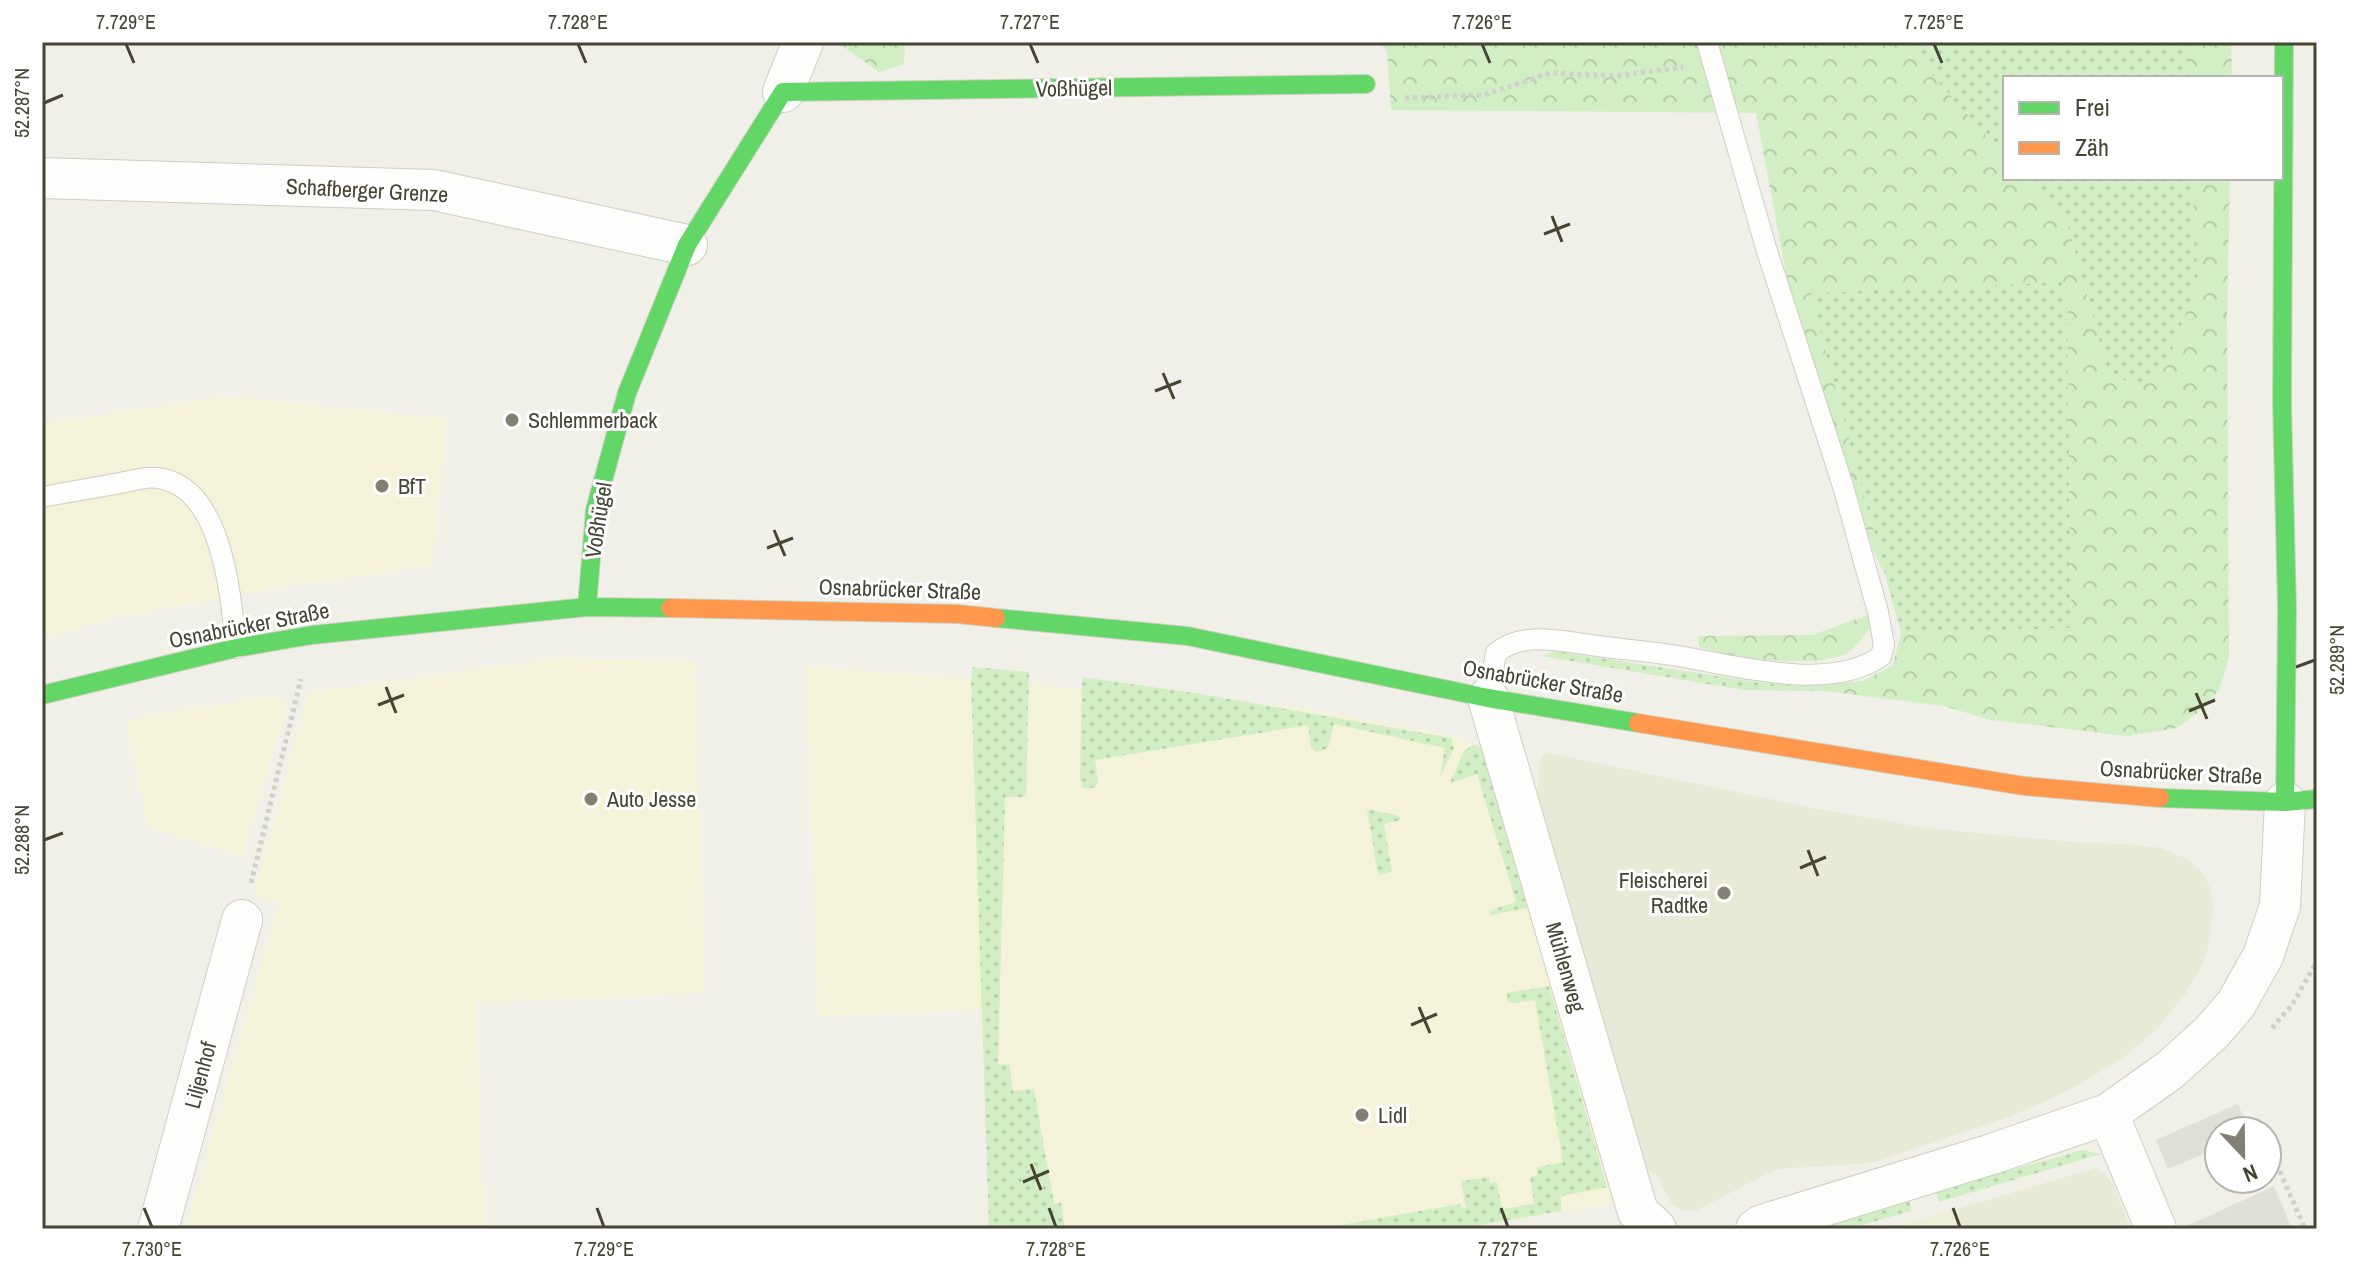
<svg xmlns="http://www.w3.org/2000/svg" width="2359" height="1271" viewBox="0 0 2359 1271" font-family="'Archivo Narrow',sans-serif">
<defs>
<pattern id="green-dots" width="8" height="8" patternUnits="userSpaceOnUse" patternTransform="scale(2)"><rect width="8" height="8" fill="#d2eec5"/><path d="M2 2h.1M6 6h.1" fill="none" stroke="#b6cdaa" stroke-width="1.8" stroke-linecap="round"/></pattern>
<pattern id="forest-crowns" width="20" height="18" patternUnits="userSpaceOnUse" patternTransform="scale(2)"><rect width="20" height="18" fill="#d2eec5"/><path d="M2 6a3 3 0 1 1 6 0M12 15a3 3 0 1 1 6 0" fill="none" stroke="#b6cdaa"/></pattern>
</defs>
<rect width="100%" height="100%" fill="#f0f0e8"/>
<!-- residential -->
<g fill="#e9e9d8">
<path d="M1544 752 1823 810 1927 828 2074 842 2126 844 2161 848 2187 859 2204 874 2211 890 2213 908 2208 949 2200 969 2185 995 2156 1030 2124 1057 2082 1083 2038 1105 2001 1120 1872 1163 1777 1169 1697 1210 1684 1211 1672 1204 1661 1186 1660 1178 1647 1170 1537 796 1540 762Z"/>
<path d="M2096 1168 2106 1174 2113 1185 2131 1229H1888Z"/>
</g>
<!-- commercial -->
<g fill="#f4f2d9">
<path d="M227 396 447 419 432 566 295 585 117 617 42 638V424Z"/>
<path d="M564 658 694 661 705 993 475 1003 485 1229H186L246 1014 280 902 254 894 309 692Z"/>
<path d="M806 666 1300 707 1457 737 1471 744 1481 752 1486 765 1616 1202 1458 1229H989L981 1010 818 1016Z"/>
<path d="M276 696 287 708 242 856 148 827 126 721 203 705V708Z"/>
</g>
<!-- education -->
<path fill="#eeefd9" d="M1953 1210 1958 1229H1888Z"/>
<!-- green -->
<g fill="url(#green-dots)">
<path d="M1902 42H2188V78H2005V156Z"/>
<path d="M2026 178H2192L2198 282 2169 358 2141 390 2108 371 2067 224Z"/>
<path d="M2067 281 2071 628 1901 633 1809 293Z"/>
<path d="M1555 651 1762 683 1812 686 1824 691 1743 690 1542 656Z"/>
<path d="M973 667 1029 672 1026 797H1005L998 1065 1009 1064 1013 1091 1034 1089 1054 1204 1061 1203 1065 1229H989L971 679Z"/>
<path d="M1082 677 1201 694 1451 738 1454 748 1440 777 1445 748 1334 724 1328 748 1317 752 1311 748 1308 725 1095 760 1098 782 1095 787 1089 789 1082 787 1080 778Z"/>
<path d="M1473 745 1478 746 1483 752 1527 908 1492 915 1489 911 1516 902 1477 774 1450 783 1464 751Z"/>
<path d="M1367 809 1400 816 1401 820 1384 824 1392 872 1378 875Z"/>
<path d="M1549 986 1607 1187 1561 1196V1211L1458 1229H1318L1460 1204 1461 1208H1466L1461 1181 1489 1177 1490 1183 1497 1182 1502 1209 1534 1204 1530 1177 1538 1175 1537 1167 1563 1162 1535 1000 1512 1003 1508 1001 1507 993Z"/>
<path d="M2083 1150 2101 1154 1939 1202 1936 1191Z"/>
<path d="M1909 1200 1911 1211 1848 1229H1809Z"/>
</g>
<!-- forest -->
<g fill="url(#forest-crowns)">
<path d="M837 42H905L904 64 879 72Z"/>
<path d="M1378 42H1902L2005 156V178H2025L2067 223 2108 371 2140 390 2169 358 2198 282 2192 178H2230L2227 319 2229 658 2219 690 2200 711 2177 728 2127 736 1991 720 1944 706 1824 691 1812 686 1863 681 1893 665 1901 633 2071 628 2067 282 1810 293 1886 577 1872 548 1787 279 1756 113 1391 110 1387 51Z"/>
<path d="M2188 42H2231L2232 78H2188Z"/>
<path d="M1869 615 1871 627C1864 635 1855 649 1846 654 1810 669 1736 658 1699 647L1698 636 1812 635Z"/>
</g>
<!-- parking -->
<g fill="#dfdfd8">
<path d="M2238 1104 2249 1131H2219V1147L2168 1169 2156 1140Z"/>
<path d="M2274 1186 2292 1229H2190L2189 1225Z"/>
</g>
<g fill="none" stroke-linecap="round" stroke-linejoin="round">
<defs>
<g id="lane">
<path d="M42 497C68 492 94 488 120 483 132 481 146 476 157 478 223 485 231 598 236 648"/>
<path d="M1488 698 1496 653C1523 631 1559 641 1591 645 1625 650 1661 652 1695 659 1747 669 1836 690 1881 656L1884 645 1878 612 1843 486 1766 248 1707 42"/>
</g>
<g id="street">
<path d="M783 92 803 42"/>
<path d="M42 178 434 190 687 245"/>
<path d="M1488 698 1638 1212 1656 1229"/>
<path d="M2108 1114 2156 1229"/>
<path d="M158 1229 242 920"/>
<path d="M1756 1229 1762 1225 1992 1154 2108 1114 2170 1070 2212 1032 2236 1004 2263 956 2280 906 2285 802"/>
</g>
<g id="fast">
<path d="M2284 42 2282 403 2287 609 2285 802"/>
<path d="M587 607 595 510 627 393 687 245 783 92 1366 84"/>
<path d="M996 618 1187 636 1488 698 1638 723"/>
<path d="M42 695 236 648 312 635 587 607 670 608"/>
<path d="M2160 798 2285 802 2317 799"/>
</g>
<g id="slow">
<path d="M670 608 958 614 996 618"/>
<path d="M1638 723 2024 786 2160 798"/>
</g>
</defs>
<!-- lane casing -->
<use href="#lane" stroke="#cecec5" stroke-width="22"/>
<!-- street casing -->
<use href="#street" stroke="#cecec5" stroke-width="42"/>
<!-- fast casing -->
<use href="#fast" stroke="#d0d1c0" stroke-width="20"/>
<!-- slow casing -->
<use href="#slow" stroke="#d0d1c0" stroke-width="20"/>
<!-- path -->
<g stroke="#d1d0c9" stroke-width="5" stroke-dasharray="4 4" stroke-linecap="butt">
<path d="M1405 98 1484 95 1550 73 1616 76 1683 67"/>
<path d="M251 883 301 679"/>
<path d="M2272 1028 2292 1005 2317 961"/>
<path d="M2267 1142 2305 1229"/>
</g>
<!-- lane -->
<use href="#lane" stroke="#fdfdfc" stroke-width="20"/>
<!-- street -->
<use href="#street" stroke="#fdfdfc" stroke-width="40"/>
<!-- fast -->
<use href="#fast" stroke="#63d668" stroke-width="18"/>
<!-- slow -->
<use href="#slow" stroke="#ff974d" stroke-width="18"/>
</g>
<!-- ticks -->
<path fill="none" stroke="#464433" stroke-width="3" d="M126 44 134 63M578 44 586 63M1030 44 1038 63M1482 44 1490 63M1934 44 1942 63M44 103 63 95M1552 216 1562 242M1544 234 1570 224M1163 373 1174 399M1155 391 1181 381M774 530 785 556M767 548 793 538M2296 667 2315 660M386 687 396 713M2196 693 2207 719M378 705 404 695M2189 711 2215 700M44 840 63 833M1808 850 1818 876M1800 868 1826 857M1419 1007 1430 1033M1411 1025 1437 1014M1031 1164 1041 1190M1023 1182 1049 1171M144 1208 152 1227M597 1208 604 1227M1049 1208 1056 1227M1501 1208 1508 1227M1953 1208 1960 1227"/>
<!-- markers -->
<g fill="#828072" stroke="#fff" stroke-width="3">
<circle cx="512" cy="420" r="8"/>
<circle cx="382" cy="486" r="8"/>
<circle cx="591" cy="799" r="8"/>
<circle cx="1724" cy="893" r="8"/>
<circle cx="1362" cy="1115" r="8"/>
</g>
<g text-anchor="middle" stroke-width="6" stroke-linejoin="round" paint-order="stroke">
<!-- street labels -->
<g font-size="22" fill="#464433" stroke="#fff">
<text transform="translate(1074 88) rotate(-1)" y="8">Voßhügel</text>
<text transform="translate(367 190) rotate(3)" y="8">Schafberger Grenze</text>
<text transform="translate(598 520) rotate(-81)" y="8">Voßhügel</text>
<text transform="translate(900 589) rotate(2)" y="8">Osnabrücker Straße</text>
<text transform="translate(249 625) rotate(-11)" y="8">Osnabrücker Straße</text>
<text transform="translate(1543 681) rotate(10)" y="8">Osnabrücker Straße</text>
<text transform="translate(2181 772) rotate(3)" y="8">Osnabrücker Straße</text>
<text transform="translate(1566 967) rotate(74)" y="8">Mühlenweg</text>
<text transform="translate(200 1075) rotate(-75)" y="8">Liljenhof</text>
</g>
<!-- poi labels -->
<g font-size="22" fill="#464433" stroke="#fff" text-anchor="start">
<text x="528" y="428">Schlemmerback</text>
<text x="398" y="494">BfT</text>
<text x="607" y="807">Auto Jesse</text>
<text x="1708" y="888" text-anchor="end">Fleischerei<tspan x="1708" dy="25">Radtke</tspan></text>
<text x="1378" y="1123">Lidl</text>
</g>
</g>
<!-- border -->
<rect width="2359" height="1271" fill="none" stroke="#ffffff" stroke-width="88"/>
<!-- legend -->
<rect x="2003" y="76" width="280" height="104" fill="#ffffff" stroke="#b5b4ad" stroke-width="2"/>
<rect x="2019" y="102" width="40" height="12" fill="#63d668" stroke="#b5b4ad" stroke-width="2"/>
<text x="2075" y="116" font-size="24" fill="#464433">Frei</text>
<rect x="2019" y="142" width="40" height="12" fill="#ff974d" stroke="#b5b4ad" stroke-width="2"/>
<text x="2075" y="156" font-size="24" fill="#464433">Zäh</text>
<!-- north arrow -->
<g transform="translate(2243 1155) rotate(158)"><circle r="38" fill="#ffffff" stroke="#b5b4ad" stroke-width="2"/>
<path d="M0-6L14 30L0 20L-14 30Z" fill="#828072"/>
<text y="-12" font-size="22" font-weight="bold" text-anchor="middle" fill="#464433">N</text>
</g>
<rect x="44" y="44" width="2271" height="1183" fill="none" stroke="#464433" stroke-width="3"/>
<g font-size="20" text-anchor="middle" fill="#464433">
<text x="126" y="29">7.729°E</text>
<text x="578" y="29">7.728°E</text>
<text x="1030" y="29">7.727°E</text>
<text x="1482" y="29">7.726°E</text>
<text x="1934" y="29">7.725°E</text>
<text transform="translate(22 103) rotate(-90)" y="7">52.287°N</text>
<text transform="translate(2337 660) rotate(-90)" y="7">52.289°N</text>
<text transform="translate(22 840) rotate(-90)" y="7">52.288°N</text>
<text x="152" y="1256">7.730°E</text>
<text x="604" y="1256">7.729°E</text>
<text x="1056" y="1256">7.728°E</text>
<text x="1508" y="1256">7.727°E</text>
<text x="1960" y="1256">7.726°E</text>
</g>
</svg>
